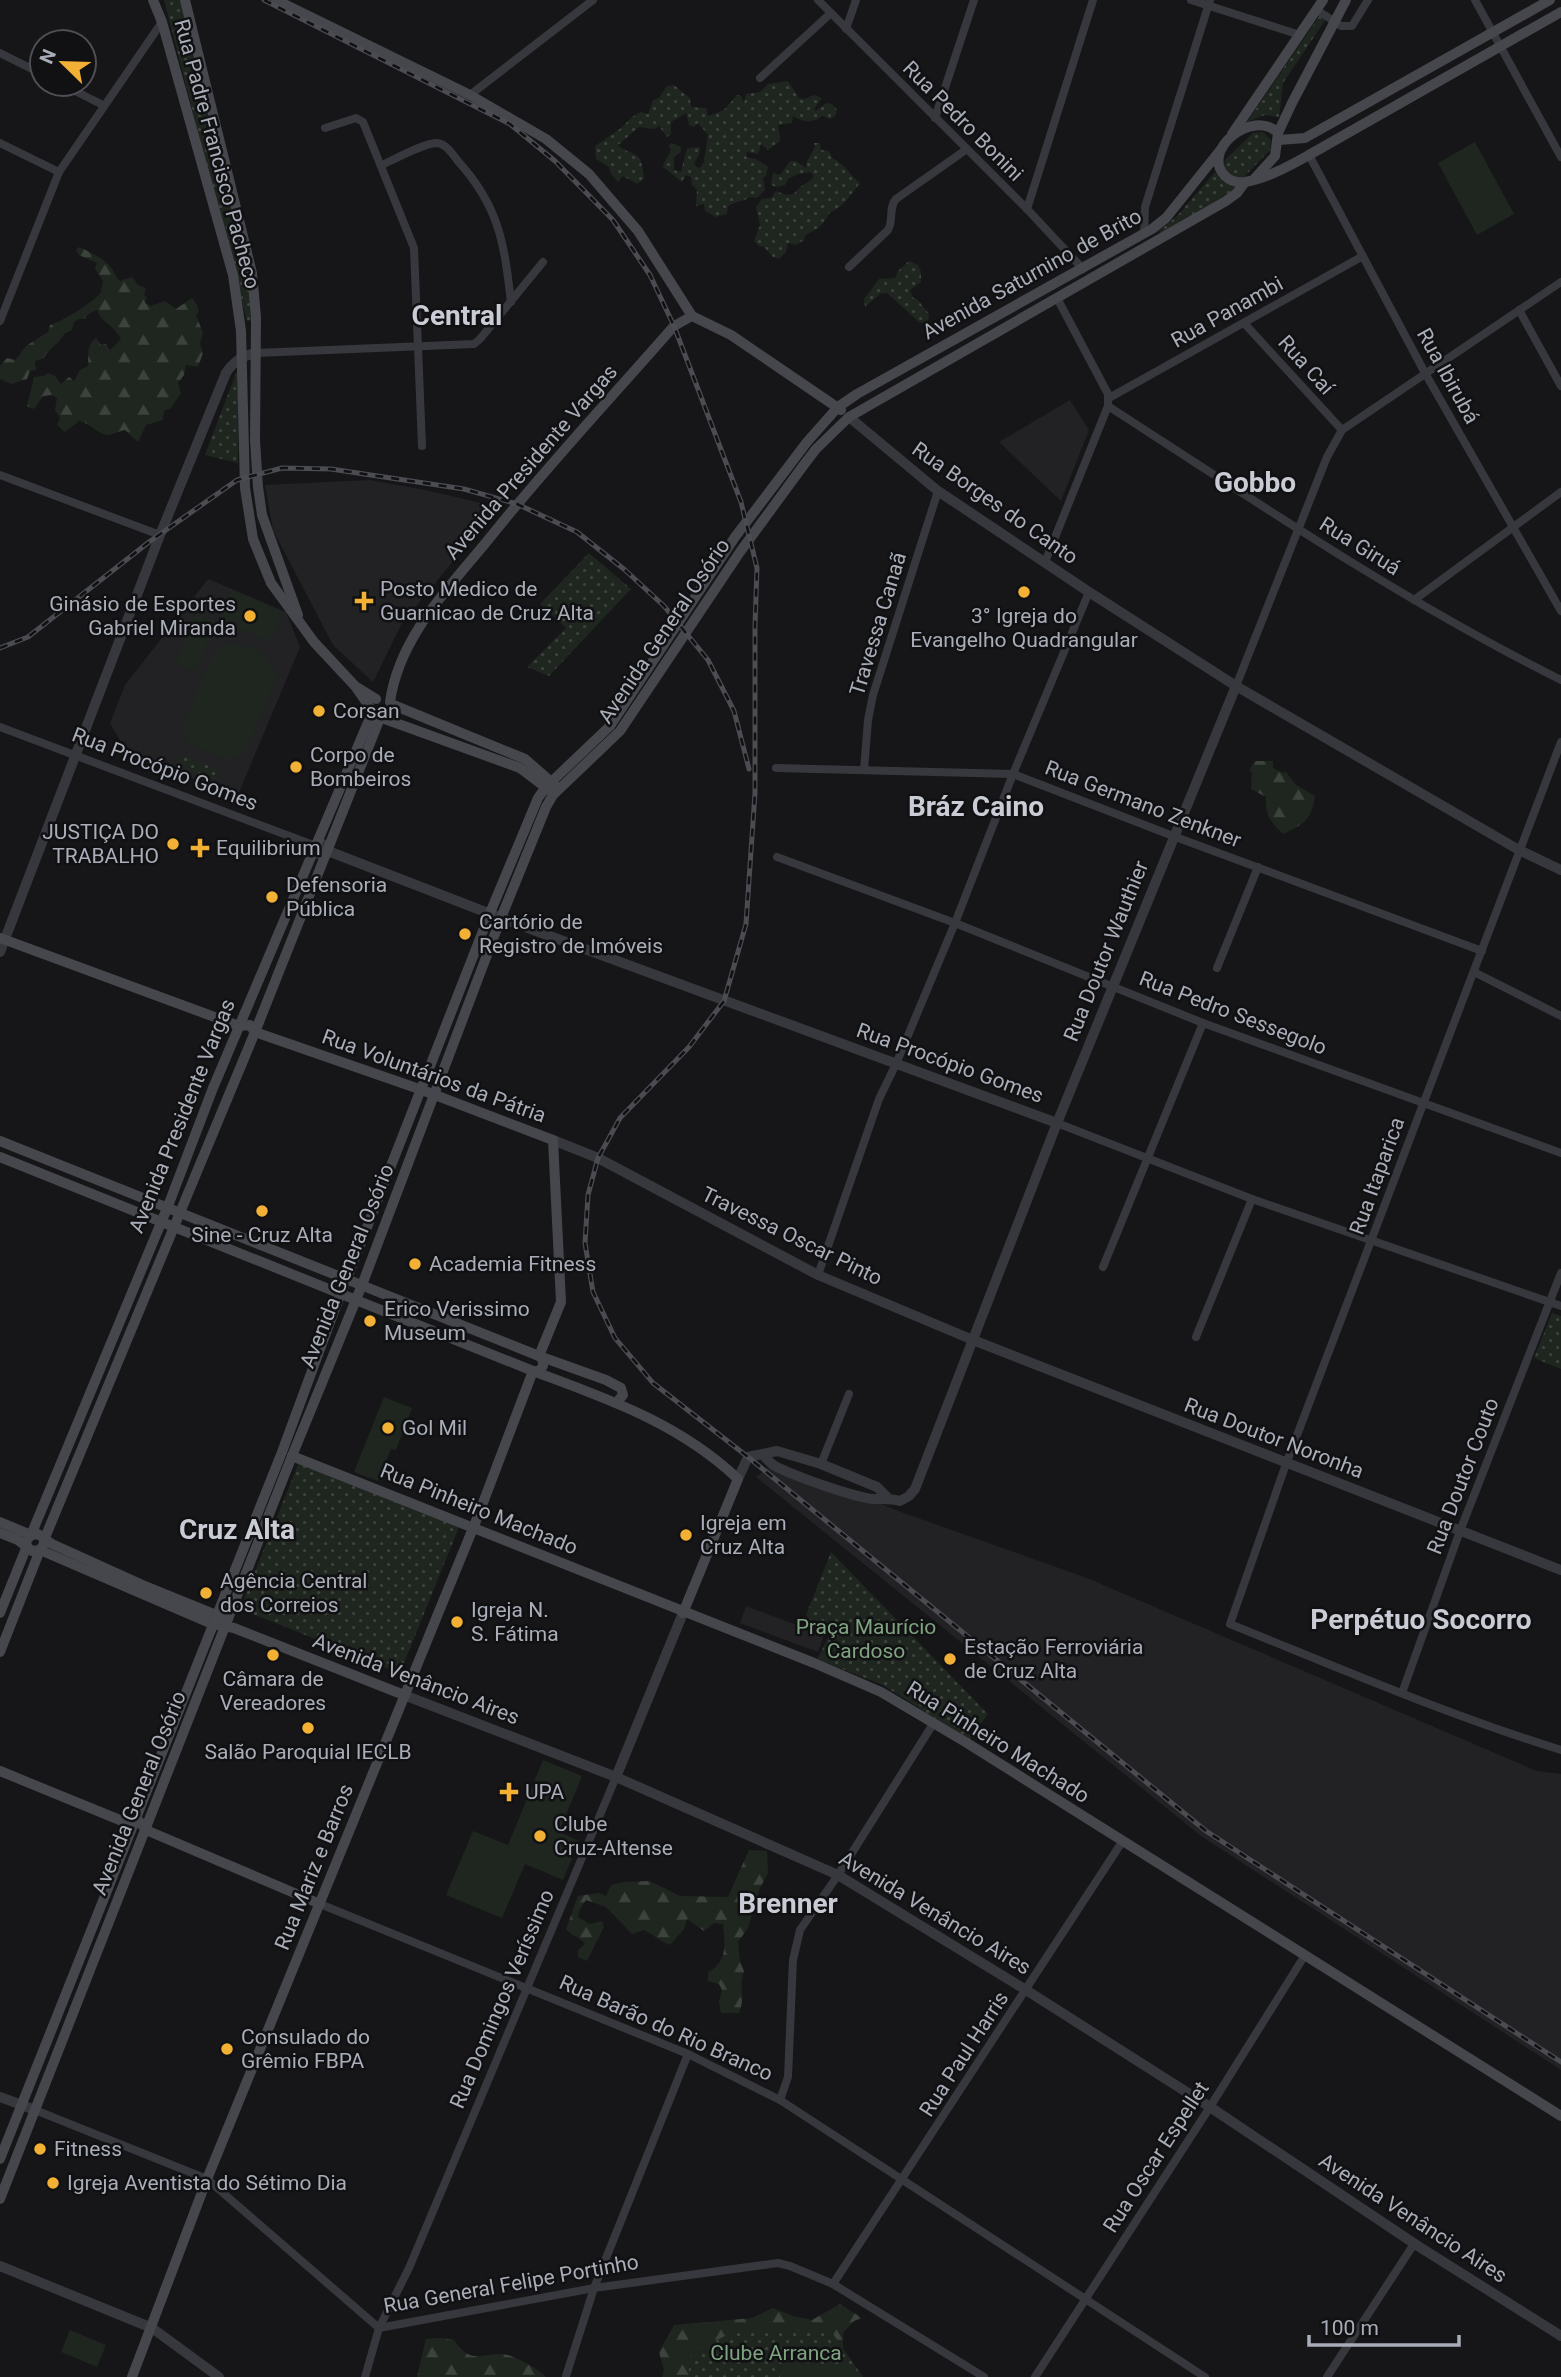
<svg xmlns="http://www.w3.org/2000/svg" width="1561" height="2377" viewBox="0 0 1561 2377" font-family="Roboto,sans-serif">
<defs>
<pattern id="forest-firs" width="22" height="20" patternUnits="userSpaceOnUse" patternTransform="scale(1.75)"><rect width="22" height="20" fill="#1e261f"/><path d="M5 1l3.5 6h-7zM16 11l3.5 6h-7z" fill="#3c433d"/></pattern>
<pattern id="park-dots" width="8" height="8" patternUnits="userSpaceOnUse" patternTransform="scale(1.75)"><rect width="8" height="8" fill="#1e261f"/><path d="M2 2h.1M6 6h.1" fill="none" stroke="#3c433d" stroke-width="1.8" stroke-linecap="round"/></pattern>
</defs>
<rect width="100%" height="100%" fill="#161618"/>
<!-- built -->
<g fill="#222225">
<path d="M1070 400 1089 430 1061 501 999 442Z"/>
<path d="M370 480 426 490 498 507 402 623 373 682 333 645 273 530 265 485Z"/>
<path d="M208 579 286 612 300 647 238 795 129 756 110 723 125 685Z"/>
<path d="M775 1461 901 1512 1087 1578 1537 1771 1561 1774V2070L1201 1836 756 1477Z"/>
<path d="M746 1606 824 1635 818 1652 740 1623Z"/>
</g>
<!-- forest -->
<g fill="url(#forest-firs)">
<path d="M79 247C90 252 101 257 110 266 114 271 115 276 120 281L132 277 138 285 146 288 144 295 147 297 145 303 151 306 165 301 176 309 192 298 197 305 199 312 196 315 203 333 200 343 203 353 198 367 186 365 184 375 178 383 181 393 171 408 164 411 163 420 146 425 138 442 125 430C119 431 112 435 107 435 96 433 90 423 79 421L65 432 57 425 60 418 55 410 57 398 52 395 43 396 34 409 27 406 34 377 43 376 48 373 55 376 61 384 69 377 74 381 80 370 88 366C89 355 86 346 96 338L101 345 106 344 110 350 121 339C115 326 102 323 97 310L88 314 85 319H79L74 322 72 330 64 334C60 344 48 348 44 358L35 361 36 370 30 371 27 379 11 384 0 379V366L7 358 15 360 26 346 48 332 50 325C58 324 97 300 101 292 101 290 103 282 103 281L95 269 97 263 79 255 76 250Z"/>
<path d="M1255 761H1273V768L1283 773 1286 772 1296 785 1315 796C1311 821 1304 824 1283 834 1270 821 1265 815 1266 797L1251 789 1252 773 1249 770Z"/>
<path d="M749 1850 767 1851 768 1873 760 1888 748 1928 738 1942 740 1962 744 1971C738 1988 746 1996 739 2013H721L719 2001 722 1990 719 1984 708 1981V1972C728 1962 725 1943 723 1924L714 1923 704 1931 687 1919 684 1929 670 1945C660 1941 654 1935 644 1930L632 1934 606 1907 586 1900 580 1909 578 1917 590 1924 602 1921 604 1927 587 1961 578 1957V1950L585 1944C579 1936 571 1936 566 1929L578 1896 599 1893 606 1896 611 1885 623 1882 650 1881 680 1896 728 1897Z"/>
<path d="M840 2304 862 2318 854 2321 843 2333V2350L737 2377H662L664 2370 659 2352 674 2325 752 2318 773 2308 793 2316 812 2320Z"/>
<path d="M440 2338 454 2340C470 2364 479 2354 502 2354 512 2354 540 2370 546 2377H417L426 2339Z"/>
</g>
<!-- park -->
<g fill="url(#park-dots)">
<path d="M164 0H181L251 280 254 320 247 321Z"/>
<path d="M1320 15 1326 19 1283 83 1279 117 1265 115 1247 122Z"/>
<path d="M788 81 799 98 804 99 814 95 822 98 814 109 816 111 826 103 832 104 837 110 835 116 830 119 822 116C812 124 803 122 793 116L792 123 778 125 780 141 768 150 761 144 758 154 747 152 746 157 756 159 768 167 766 176 763 178 765 190 757 198 750 197C743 202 736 201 728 206L727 214 716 217 705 211 704 204 696 206 697 190 692 185 691 177 686 175 682 182 663 167C664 160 669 156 671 149L668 146 671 143 681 147V152L674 157V170L681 172 687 148 700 147 699 155 694 163 696 167 700 168 704 162 708 135 698 123 694 127 689 125 686 113 671 122V134L667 137 659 126 655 129 639 127 618 145C624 153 637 151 641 161 643 167 643 174 644 179L637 184 623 176 618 182 611 174 609 167 596 159 595 146 621 128 632 117 641 112 648 114 653 100 659 98 667 86 674 85 690 98 691 107 706 108 708 116 724 110 737 95 741 96 744 103 746 94 760 92 768 84Z"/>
<path d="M1263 132 1271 140 1270 150 1244 177H1231L1224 166 1225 160 1253 133Z"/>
<path d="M814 143H820L821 150 829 151 832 158C844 163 850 175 860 183 852 194 841 209 829 213 824 224 818 230 806 234L804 240 796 245 788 243 786 252 779 259 773 257 764 247 759 246 754 241 760 225 756 207 762 199 771 198 776 191 786 195 794 194C799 185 809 184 814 176L810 172 798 174 788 179 785 185 776 187 771 185 773 173 780 175 790 161H796L806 168 807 161 815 147Z"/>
<path d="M1215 172 1223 182 1237 188 1161 234 1159 231 1178 215Z"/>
<path d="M909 261 918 265 921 272V282L910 290 913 298 917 299 929 314 928 322 920 323 887 293 880 294 865 307 864 299 879 279 895 278 898 271Z"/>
<path d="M238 368V463L205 455Z"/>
<path d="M589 553 631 589 549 676 527 667 566 628 540 604Z"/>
<path d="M180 754 219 770 213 784 174 768Z"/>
<path d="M1552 1313 1561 1316V1369L1534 1358Z"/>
<path d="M299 1462 459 1527 400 1673 240 1609Z"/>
<path d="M831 1552 988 1714 969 1740 883 1685 817 1659 831 1633 812 1624 806 1615Z"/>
<path d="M739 2329 831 2331 863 2377H688L691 2353Z"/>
</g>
<!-- pitch -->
<g fill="#1e261f">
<path d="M1475 142 1514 214 1477 235 1438 163Z"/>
<path d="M231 589 283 612 270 642 218 619Z"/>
<path d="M196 614 216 622 196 671 176 663Z"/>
<path d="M237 643C256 650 275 656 276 679L247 749 240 755 231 758H223L193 746 185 736 184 724 212 656 224 645Z"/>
<path d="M384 1397 412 1408 396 1450 391 1449 378 1481 354 1472Z"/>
<path d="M543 1760 582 1776 559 1832 579 1841 563 1880 525 1864 502 1918 446 1895 473 1831 508 1845Z"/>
<path d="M70 2330 106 2345 97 2367 61 2352Z"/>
<path d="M782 2359 856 2370 855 2377H780Z"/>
</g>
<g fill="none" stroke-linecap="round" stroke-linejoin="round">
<!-- minor -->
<g stroke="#37383d" stroke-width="8">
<path d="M818 0 1027 209 1083 269"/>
<path d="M1191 0 1300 35"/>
<path d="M1475 0 1561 157"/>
<path d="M1317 10 1341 26H1352L1368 0"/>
<path d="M846 29 856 0"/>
<path d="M0 53 42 74"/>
<path d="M760 78 831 13"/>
<path d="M61 84 103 105"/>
<path d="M470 95 593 0"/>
<path d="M935 118 974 0"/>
<path d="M325 128 356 118 363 122 414 248 422 446"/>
<path d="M0 143 59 172"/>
<path d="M1309 155 1425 373 1561 611"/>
<path d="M382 165C395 159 424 143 437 143 446 144 452 153 457 160 499 206 504 242 511 302"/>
<path d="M1027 209 1093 0"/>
<path d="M1144 234 1145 207 1210 0"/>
<path d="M849 267 888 230C894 220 888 208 896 199L967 149"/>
<path d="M1057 298 1108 394V406C1256 502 1403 601 1561 680"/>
<path d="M1519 310 1561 386"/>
<path d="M0 321 59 172 162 22"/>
<path d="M1244 323 1342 430"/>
<path d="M256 353 474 344 480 339 543 262"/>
<path d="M1109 398 1363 256"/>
<path d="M0 475 160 535"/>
<path d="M1045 562 1108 406"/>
<path d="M1414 600 1561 492"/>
<path d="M1236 686 1327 457 1342 430 1561 282"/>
<path d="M0 727 316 846"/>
<path d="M1561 742 1286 1464 1230 1624C1339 1668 1448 1715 1561 1750"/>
<path d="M776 768 1013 774 1173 836 1482 951"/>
<path d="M864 770 868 720 873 695 938 491"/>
<path d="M777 857 955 923 1203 1023 1561 1153"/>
<path d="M1217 968 1258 867"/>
<path d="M1474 972 1561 1016"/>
<path d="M1057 1123 1252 1199 1561 1306"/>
<path d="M1103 1267 1203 1023"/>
<path d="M818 1275 879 1099 896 1064 955 923 1013 774 1089 592"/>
<path d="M1196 1337 1252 1199"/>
<path d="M821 1464 849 1394"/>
<path d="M1402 1693 1460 1531 1561 1273"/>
<path d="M320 1904 688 2054 780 2100 1205 2377"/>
<path d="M780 2100 788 2077 793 1960 800 1930 838 1875 933 1724"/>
<path d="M35 2110 207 2179 379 2328 594 2288 778 2263 790 2266 833 2284 984 2377"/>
<path d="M833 2284 1122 1842"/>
<path d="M566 2376 594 2288 688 2054"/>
<path d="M365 2377 379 2328 409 2268 616 1777"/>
<path d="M1035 2377 1210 2107 1305 1955"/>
<path d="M1327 2377 1414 2244"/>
</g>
<!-- tertiary -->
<g stroke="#37383d" stroke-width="10">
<path d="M849 417 938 491 1089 592 1236 686 1519 850 1561 870"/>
<path d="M328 851 319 854 316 846 323 844 328 851 501 918 1057 1123"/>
<path d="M0 952 160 535 226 373C234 361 242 356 256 353"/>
<path d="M553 1140 598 1158 818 1275 973 1340 1561 1570"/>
<path d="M763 1455C766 1458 770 1463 775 1466 791 1475 856 1498 874 1499 884 1499 890 1498 900 1501L909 1496 915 1489 1057 1123 1236 686"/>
<path d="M738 1479 748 1457 777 1451 821 1464 877 1487 887 1497"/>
<path d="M404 1695 616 1777 838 1875 1026 1990 1210 2107 1418 2246 1561 2336"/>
<path d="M616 1777 683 1613"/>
<path d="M0 2097 35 2110"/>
<path d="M0 2266 152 2328 219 2377"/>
</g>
<!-- secondary -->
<g stroke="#45474d" stroke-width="10">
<path d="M153 0 162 22 233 275 241 331 245 488 253 539 271 583 314 642 355 686 376 699"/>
<path d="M185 0 252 273 256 317 255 440 258 487 262 515 298 615"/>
<path d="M276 0 470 95 546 139 589 174 638 231 692 316 731 335 841 410"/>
<path d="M1278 133 1292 103 1346 0"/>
<path d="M1232 134 1323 0"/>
<path d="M1279 140 1305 138 1550 0"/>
<path d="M1254 179 1275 156 1278 133C1253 108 1200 150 1225 176 1230 181 1237 183 1245 182 1268 178 1289 166 1309 155L1561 12"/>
<path d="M357 689 371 709"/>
<path d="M390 702C399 637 448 589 488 540 547 466 612 397 674 326L692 316"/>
<path d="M391 704 525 759 556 786"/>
<path d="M382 718 520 768 549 790"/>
<path d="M0 938 239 1026 250 1025 255 1032 422 1090 553 1140 561 1302 539 1356 543 1360V1366L539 1371H533"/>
<path d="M0 1141 539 1356 606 1380 621 1388 623 1395 617 1402"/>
<path d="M0 1157 533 1371C608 1399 679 1423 738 1479L683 1613"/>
<path d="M292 1456 814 1663 881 1692 967 1743 1561 2116"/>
<path d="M0 1522 31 1535 38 1534 52 1544 147 1587 221 1617"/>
<path d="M0 1533 18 1540 32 1551 40 1550 212 1624 234 1628 404 1695"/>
<path d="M0 1613 27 1546 26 1541 31 1535 168 1206 213 1088 372 713"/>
<path d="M0 1652 40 1550 44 1544V1540L255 1032 380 718"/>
<path d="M0 1771 132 1825 140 1822 146 1830 320 1904"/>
<path d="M0 2159 282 1452 333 1314 490 913 538 798 546 787 610 726 735 537 807 442 838 407 857 394 1152 229 1166 218 1222 148"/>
<path d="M0 2199 292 1456 362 1285 501 918 546 807 553 795 620 731 740 552 803 466 816 449 849 417 1226 201 1237 193 1245 182"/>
<path d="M132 2377 207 2179 478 1516 533 1371"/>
</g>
<defs>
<g id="rail">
<path d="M264 0 510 124 555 161 613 220 650 275 674 326 741 502 757 568 755 625V793L746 924 724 1001 689 1047 620 1118 598 1158 588 1195 585 1243 593 1292 615 1338 653 1383 748 1457 1206 1831 1561 2062"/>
<path d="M0 648 28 637 149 542 237 480 282 468 331 469 464 489 517 504 577 532 625 570 664 606 708 660 734 711 749 769"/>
</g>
</defs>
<!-- rail casing -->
<use href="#rail" stroke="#4a4c52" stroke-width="5"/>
<!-- rail -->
<use href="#rail" stroke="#111113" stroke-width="2.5" stroke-dasharray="8" stroke-linecap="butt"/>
</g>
<!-- markers -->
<g fill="#f2b134" stroke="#111113" stroke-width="2.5">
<circle cx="1024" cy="592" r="7"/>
<path d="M360.5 590.5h7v7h7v7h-7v7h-7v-7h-7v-7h7z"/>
<circle cx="250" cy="616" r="7"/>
<circle cx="319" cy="711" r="7"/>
<circle cx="296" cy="767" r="7"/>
<circle cx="173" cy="844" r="7"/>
<path d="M196.5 837.5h7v7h7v7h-7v7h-7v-7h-7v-7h7z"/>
<circle cx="272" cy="897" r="7"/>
<circle cx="465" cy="934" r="7"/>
<circle cx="262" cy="1211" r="7"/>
<circle cx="415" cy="1264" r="7"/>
<circle cx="370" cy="1321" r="7"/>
<circle cx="388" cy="1428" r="7"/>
<circle cx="686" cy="1535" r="7"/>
<circle cx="206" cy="1593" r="7"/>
<circle cx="457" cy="1622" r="7"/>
<circle cx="273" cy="1655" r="7"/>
<circle cx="950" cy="1659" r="7"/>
<circle cx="308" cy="1728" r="7"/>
<path d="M505.5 1781.5h7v7h7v7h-7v7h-7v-7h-7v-7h7z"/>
<circle cx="540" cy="1836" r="7"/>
<circle cx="227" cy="2049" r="7"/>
<circle cx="40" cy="2149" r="7"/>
<circle cx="53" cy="2183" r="7"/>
</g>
<g text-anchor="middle" stroke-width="5" stroke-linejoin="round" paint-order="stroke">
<!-- street labels -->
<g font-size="21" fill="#a8adb8" stroke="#111113">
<text transform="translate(963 121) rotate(45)" y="7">Rua Pedro Bonini</text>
<text transform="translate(217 154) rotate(75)" y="7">Rua Padre Francisco Pacheco</text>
<text transform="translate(1032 274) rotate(-29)" y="7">Avenida Saturnino de Brito</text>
<text transform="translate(1227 312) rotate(-29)" y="7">Rua Panambi</text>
<text transform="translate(1306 365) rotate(48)" y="7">Rua Caí</text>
<text transform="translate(1448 376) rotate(61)" y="7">Rua Ibirubá</text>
<text transform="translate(531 462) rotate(-49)" y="7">Avenida Presidente Vargas</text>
<text transform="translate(995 503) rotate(35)" y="7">Rua Borges do Canto</text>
<text transform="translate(1360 546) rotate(32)" y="7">Rua Giruá</text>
<text transform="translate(878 624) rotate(-73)" y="7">Travessa Canaã</text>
<text transform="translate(664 631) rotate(-56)" y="7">Avenida General Osório</text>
<text transform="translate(165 769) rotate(21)" y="7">Rua Procópio Gomes</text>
<text transform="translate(1143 804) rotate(21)" y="7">Rua Germano Zenkner</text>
<text transform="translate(1106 951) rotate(-68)" y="7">Rua Doutor Wauthier</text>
<text transform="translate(1233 1013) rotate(21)" y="7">Rua Pedro Sessegolo</text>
<text transform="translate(950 1063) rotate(20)" y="7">Rua Procópio Gomes</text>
<text transform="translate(434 1076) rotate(20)" y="7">Rua Voluntários da Pátria</text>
<text transform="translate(182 1116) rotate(-68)" y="7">Avenida Presidente Vargas</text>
<text transform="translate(1377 1176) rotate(-70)" y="7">Rua Itaparica</text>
<text transform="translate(792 1236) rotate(26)" y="7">Travessa Oscar Pinto</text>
<text transform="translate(347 1266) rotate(-68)" y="7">Avenida General Osório</text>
<text transform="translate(1274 1438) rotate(21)" y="7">Rua Doutor Noronha</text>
<text transform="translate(1463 1476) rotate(-69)" y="7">Rua Doutor Couto</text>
<text transform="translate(479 1509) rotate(22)" y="7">Rua Pinheiro Machado</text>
<text transform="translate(416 1679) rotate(21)" y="7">Avenida Venâncio Aires</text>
<text transform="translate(998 1742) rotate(32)" y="7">Rua Pinheiro Machado</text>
<text transform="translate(139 1793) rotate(-68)" y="7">Avenida General Osório</text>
<text transform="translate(314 1867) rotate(-68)" y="7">Rua Mariz e Barros</text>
<text transform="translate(935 1913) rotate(31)" y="7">Avenida Venâncio Aires</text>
<text transform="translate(502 1999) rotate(-67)" y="7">Rua Domingos Veríssimo</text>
<text transform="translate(666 2028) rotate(24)" y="7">Rua Barão do Rio Branco</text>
<text transform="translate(964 2054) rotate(-57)" y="7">Rua Paul Harris</text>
<text transform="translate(1156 2157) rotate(-57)" y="7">Rua Oscar Espellet</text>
<text transform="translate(1413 2218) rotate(33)" y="7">Avenida Venâncio Aires</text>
<text transform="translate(511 2284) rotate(-10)" y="7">Rua General Felipe Portinho</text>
</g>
<!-- poi labels -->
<g font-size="21" fill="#a8adb8" stroke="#111113" text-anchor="start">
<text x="380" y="596">Posto Medico de<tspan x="380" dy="24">Guarnicao de Cruz Alta</tspan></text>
<text x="236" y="611" text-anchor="end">Ginásio de Esportes<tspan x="236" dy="24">Gabriel Miranda</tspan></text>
<text x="1024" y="623" text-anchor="middle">3° Igreja do<tspan x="1024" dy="24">Evangelho Quadrangular</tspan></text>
<text x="333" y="718">Corsan</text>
<text x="310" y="762">Corpo de<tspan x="310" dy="24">Bombeiros</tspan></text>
<text x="159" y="839" text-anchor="end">JUSTIÇA DO<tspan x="159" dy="24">TRABALHO</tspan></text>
<text x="216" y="855">Equilibrium</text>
<text x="286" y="892">Defensoria<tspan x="286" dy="24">Pública</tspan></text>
<text x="479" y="929">Cartório de<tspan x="479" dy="24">Registro de Imóveis</tspan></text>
<text x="262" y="1242" text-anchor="middle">Sine - Cruz Alta</text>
<text x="429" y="1271">Academia Fitness</text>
<text x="384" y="1316">Erico Verissimo<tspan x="384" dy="24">Museum</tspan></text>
<text x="402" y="1435">Gol Mil</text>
<text x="700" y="1530">Igreja em<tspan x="700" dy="24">Cruz Alta</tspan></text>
<text x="220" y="1588">Agência Central<tspan x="220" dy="24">dos Correios</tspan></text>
<text x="471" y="1617">Igreja N.<tspan x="471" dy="24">S. Fátima</tspan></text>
<text x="964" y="1654">Estação Ferroviária<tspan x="964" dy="24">de Cruz Alta</tspan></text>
<text x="273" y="1686" text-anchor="middle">Câmara de<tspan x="273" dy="24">Vereadores</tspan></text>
<text x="308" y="1759" text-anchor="middle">Salão Paroquial IECLB</text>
<text x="525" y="1799">UPA</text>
<text x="554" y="1831">Clube<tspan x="554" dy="24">Cruz-Altense</tspan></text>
<text x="241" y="2044">Consulado do<tspan x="241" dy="24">Grêmio FBPA</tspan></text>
<text x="54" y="2156">Fitness</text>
<text x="67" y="2190">Igreja Aventista do Sétimo Dia</text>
</g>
<!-- park labels -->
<g font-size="21" fill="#7fa381" stroke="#111113">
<text x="866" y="1634">Praça Maurício<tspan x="866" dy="24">Cardoso</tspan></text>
<text x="776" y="2360">Clube Arranca</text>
</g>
<!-- district labels -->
<g font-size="28" font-weight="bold" fill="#c9ccd4" stroke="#111113">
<text x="457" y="325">Central</text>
<text x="1255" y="492">Gobbo</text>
<text x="976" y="816">Bráz Caino</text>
<text x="237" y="1539">Cruz Alta</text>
<text x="1421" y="1629">Perpétuo Socorro</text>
<text x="788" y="1913">Brenner</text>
</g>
</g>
<!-- north arrow -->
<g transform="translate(63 63) rotate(293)"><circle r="33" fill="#111113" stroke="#4d4f55" stroke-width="2"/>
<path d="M0-5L12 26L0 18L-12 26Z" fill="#f2b134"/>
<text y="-10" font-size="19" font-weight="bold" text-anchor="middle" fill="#a8adb8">N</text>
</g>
<!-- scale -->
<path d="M1309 2335v10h150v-10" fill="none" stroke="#a8adb8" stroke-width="3.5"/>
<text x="1320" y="2335" font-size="21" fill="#a8adb8" stroke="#111113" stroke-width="5" paint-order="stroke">100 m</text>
</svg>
